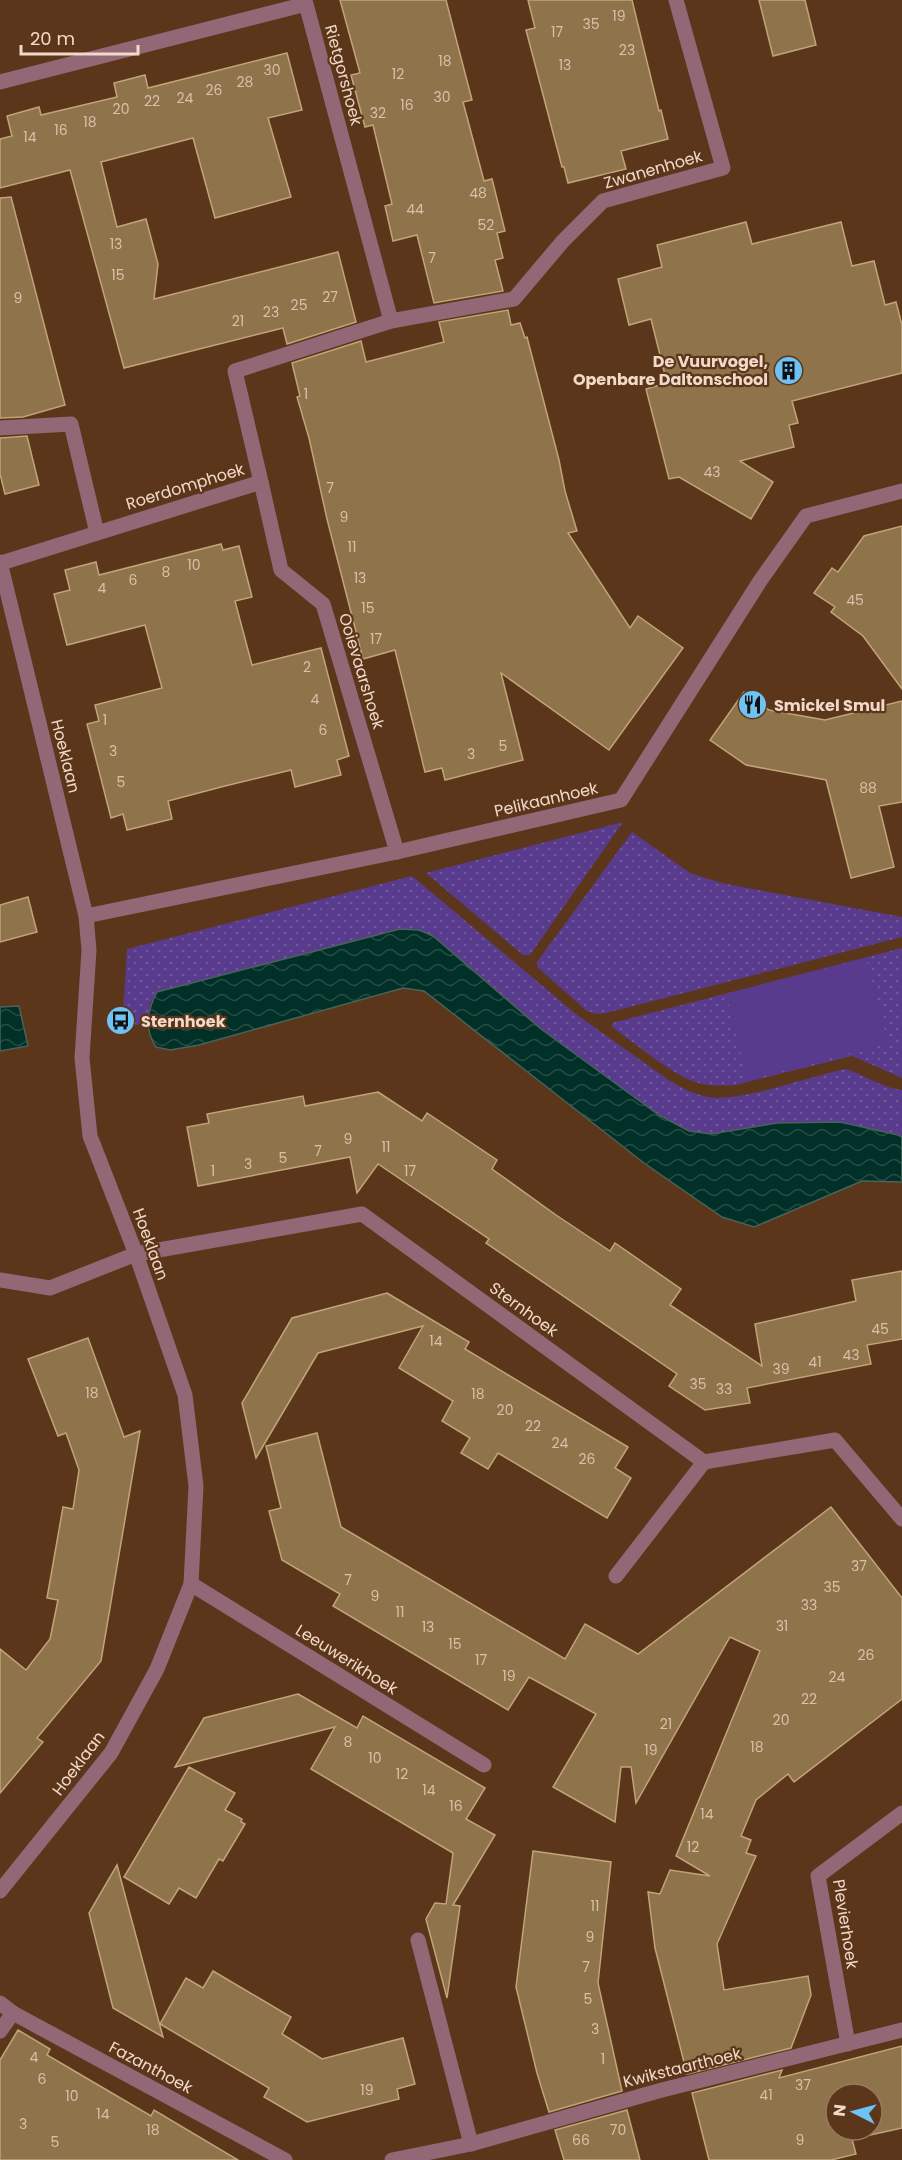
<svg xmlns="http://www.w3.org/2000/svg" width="902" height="2160" viewBox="0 0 902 2160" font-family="Poppins,sans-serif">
<defs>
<pattern id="grass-dots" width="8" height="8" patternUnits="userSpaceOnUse" patternTransform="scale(1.5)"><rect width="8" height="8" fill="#583b8d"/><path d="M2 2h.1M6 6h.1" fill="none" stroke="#70579c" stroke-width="1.8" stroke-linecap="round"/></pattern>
<pattern id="water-waves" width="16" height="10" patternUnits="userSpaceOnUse" patternTransform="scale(1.5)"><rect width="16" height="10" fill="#003027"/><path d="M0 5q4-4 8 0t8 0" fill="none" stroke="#264d45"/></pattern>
</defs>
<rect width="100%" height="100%" fill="#5b361a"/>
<!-- grass -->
<g fill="url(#grass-dots)">
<path d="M623 822 530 955H523L426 873Z"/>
<path d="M632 832 690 873 721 883 902 917V937L606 1013 596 1014 587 1011 537 967V962Z"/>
<path d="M412 876 577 1015 670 1081C682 1088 695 1095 709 1097 742 1102 810 1076 846 1069 865 1075 882 1088 902 1090V1137L840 1122 776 1123 711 1134 689 1131 659 1115 541 1029 433 936 419 930 400 929 157 992 150 1004 148 1021 122 1030 127 949Z"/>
<path d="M902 948V1078L852 1056 735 1085C723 1086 711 1086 698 1083 672 1075 636 1044 612 1027V1023Z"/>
</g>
<!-- pitch -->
<path fill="#583b8d" d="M866 958 888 1043 748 1080 726 994Z"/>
<!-- water -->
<g fill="url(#water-waves)" stroke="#496358" stroke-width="1.5">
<path d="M400 929 419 930 433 936 541 1029 659 1115 689 1131 711 1134 777 1123 840 1122 898 1135 902 1137V1182L862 1181 754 1227 722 1217 644 1163 424 991 403 988 199 1045 170 1050 156 1047C144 1029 147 1011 157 992Z"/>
<path d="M19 1006 28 1046 0 1051V1007Z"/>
</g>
<!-- building -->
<g fill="#8f734a" stroke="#c1a479" stroke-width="1.5" fill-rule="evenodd">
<path d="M340 0H446L472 100 463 102 484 181 492 179 505 231 497 233 503 258 495 260 503 291 434 303 417 235 393 241 385 206 392 204 373 125 365 127 351 75 360 73Z"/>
<path d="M528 0H632L659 111 661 110 668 139 621 151 626 169 568 183 564 167H562L526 30 535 28Z"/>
<path d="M759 0H805L816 45 773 56Z"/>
<path d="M287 53 302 110 268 118 291 197 215 218 193 138 101 162 117 227 146 219 158 264 154 299 338 252 356 322 287 344 283 328 124 368 70 170 0 188V139L12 136 7 116 39 107 41 115 117 97 114 83 145 75 148 88Z"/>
<path d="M11 197 65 405 23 417 0 418V198Z"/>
<path d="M746 222 752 244 841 222 852 266 874 261 885 305 896 302 902 325V373L792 401 798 423 789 425 794 447 740 461 773 482 751 519 679 477 669 479 646 389 667 383 651 319 629 325 618 279 662 267 657 245Z"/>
<path d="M508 310 511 325 520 323 525 338 527 337 559 460 565 491 577 531 568 533 630 628 638 616 683 648 609 750 501 673 523 760 445 780 442 768 425 772 395 650 363 659 327 519 309 438 297 397 300 396 292 363 361 341 366 362 444 342 439 322Z"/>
<path d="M27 436 39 485 5 494 0 474V438Z"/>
<path d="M902 526V689L863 636 831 612 835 607 814 593 832 568 838 572 864 536Z"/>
<path d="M221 544 223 550 239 546 252 597 235 601 252 665 321 648 349 756 337 760 341 775 295 787 291 770 225 786 168 801 172 819 127 830 123 814 111 818 87 724 99 721 95 705 162 688 145 625 67 645 54 594 70 590 65 570 96 562 99 575Z"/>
<path d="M744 692 769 710 825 720 902 701V802L879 806 894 867 851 878 826 780 746 765 710 740Z"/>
<path d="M28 897 37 932 0 942V905Z"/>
<path d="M378 1092 422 1121 427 1113 497 1160 492 1169 556 1215 610 1251 615 1243 681 1289 670 1305 762 1366 755 1324 856 1301 852 1280 902 1271V1339L867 1345 871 1364 747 1388 750 1403 705 1410 669 1386 677 1374 486 1243 489 1239 378 1164 357 1193 350 1157 198 1186 187 1127 209 1123 207 1114 303 1096 305 1106Z"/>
<path d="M387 1293 469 1342 465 1349 628 1447 615 1468 631 1478 607 1518 498 1453 488 1469 461 1453 470 1438 442 1421 453 1401 399 1368 423 1326 318 1353 256 1458 242 1403 292 1318Z"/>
<path d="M88 1338 124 1437 140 1431 101 1661 37 1738 43 1742 0 1793V1649L26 1670 50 1639 58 1600 47 1598 63 1507 73 1509 79 1470 66 1433 58 1436 28 1359Z"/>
<path d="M317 1433 341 1527 565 1659 585 1624 638 1654 831 1507 902 1598V1699L794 1782 788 1774 756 1800 741 1836 751 1840 746 1853 756 1856 717 1944 724 1990 808 1976 811 1995 791 2048 687 2074 655 1948 648 1892 660 1894 670 1870 710 1876 676 1856 760 1651 730 1637 636 1803 631 1767H621L615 1822 553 1787 596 1714 529 1677 508 1710 333 1606 340 1594 282 1560 269 1511 281 1508 266 1446Z"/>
<path d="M298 1694 357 1728 363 1716 485 1788 466 1819 495 1835 453 1905 460 1906 447 1998 426 1919 435 1903 446 1904 453 1853 311 1769 335 1727 175 1767 204 1718Z"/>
<path d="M189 1767 235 1793 225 1810 242 1819 241 1822 245 1824 223 1861 219 1859 196 1898 179 1888 169 1904 124 1877Z"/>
<path d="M533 1851 611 1862 598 1983 622 2091 549 2112 537 2073 516 1987Z"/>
<path d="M117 1865 163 2037 113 2008 89 1913Z"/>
<path d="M213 1971 291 2017 282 2034 322 2059 403 2038 415 2084 397 2089 399 2099 307 2122 264 2097 269 2088 160 2024 186 1978 203 1988Z"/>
<path d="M18 2030 50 2049 47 2055 76 2072 151 2116 154 2110 238 2160H0V2060Z"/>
<path d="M902 2046V2128L852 2139 856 2154 831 2160H709L692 2093 782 2070 779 2078ZM836 2094H872V2130H836Z"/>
<path d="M627 2110 640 2160H564L555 2130Z"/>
</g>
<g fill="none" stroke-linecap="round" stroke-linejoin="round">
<!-- minor -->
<g stroke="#926776" stroke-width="15">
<path d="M0 82 306 4 391 321"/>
<path d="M0 428 71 424 97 533"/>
<path d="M261 482 281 570 323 604 397 852"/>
<path d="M0 562 86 916 89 950 82 1058 90 1136 136 1254 185 1395 196 1486 191 1584 157 1669 111 1753 0 1891"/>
<path d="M1 563 261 482 235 371 391 321 514 299 563 241 603 201 723 168 676 0"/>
<path d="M86 916 397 852 621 800 760 581 806 516 902 491"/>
<path d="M0 1280 50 1288 136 1254 362 1214 704 1462 835 1440 902 1519"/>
<path d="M616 1576 704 1462"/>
<path d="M191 1584 484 1765"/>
<path d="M418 1940 471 2144"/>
<path d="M0 2003 13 2013 285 2160"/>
<path d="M0 2031 13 2013"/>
<path d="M848 2044 818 1876 902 1813"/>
<path d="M392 2160 471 2144 662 2090 902 2030"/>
</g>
</g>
<!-- icons -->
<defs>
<symbol id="building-disc" viewBox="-11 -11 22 22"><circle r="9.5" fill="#6fc2f4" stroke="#5b361a"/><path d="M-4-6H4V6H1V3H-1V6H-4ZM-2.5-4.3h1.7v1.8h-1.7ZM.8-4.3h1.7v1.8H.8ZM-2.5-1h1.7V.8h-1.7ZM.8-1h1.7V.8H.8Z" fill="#111"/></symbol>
<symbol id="restaurant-disc" viewBox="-11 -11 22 22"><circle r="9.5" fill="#6fc2f4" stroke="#5b361a"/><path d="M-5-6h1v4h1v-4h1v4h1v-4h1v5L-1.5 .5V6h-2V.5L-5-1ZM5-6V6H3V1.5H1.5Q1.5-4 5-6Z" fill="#111"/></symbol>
<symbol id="bus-disc" viewBox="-11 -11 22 22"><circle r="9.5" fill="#6fc2f4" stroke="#5b361a"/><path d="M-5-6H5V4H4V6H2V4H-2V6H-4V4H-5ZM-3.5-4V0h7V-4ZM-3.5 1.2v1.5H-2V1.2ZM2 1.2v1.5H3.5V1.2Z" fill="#111"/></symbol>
</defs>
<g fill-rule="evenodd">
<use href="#building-disc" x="772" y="354" width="33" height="33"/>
<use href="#restaurant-disc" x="736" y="688" width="33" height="33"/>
<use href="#bus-disc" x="104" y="1004" width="33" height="33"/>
</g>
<g text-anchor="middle" stroke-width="4.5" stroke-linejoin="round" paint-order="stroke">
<!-- number labels -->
<g font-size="14" fill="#d9c0aa">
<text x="619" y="21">19</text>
<text x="591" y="29">35</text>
<text x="557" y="37">17</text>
<text x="627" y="55">23</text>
<text x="445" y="66">18</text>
<text x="565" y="70">13</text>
<text x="272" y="75">30</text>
<text x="398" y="79">12</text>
<text x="245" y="87">28</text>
<text x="214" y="95">26</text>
<text x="442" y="102">30</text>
<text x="185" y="103">24</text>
<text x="152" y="106">22</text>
<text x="407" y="110">16</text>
<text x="121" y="114">20</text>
<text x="378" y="118">32</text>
<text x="90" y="127">18</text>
<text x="61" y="135">16</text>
<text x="30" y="142">14</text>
<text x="478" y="198">48</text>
<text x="415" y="214">44</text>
<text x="486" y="230">52</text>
<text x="116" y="249">13</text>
<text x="432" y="263">7</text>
<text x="118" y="280">15</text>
<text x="330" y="302">27</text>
<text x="18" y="303">9</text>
<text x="299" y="310">25</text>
<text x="271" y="317">23</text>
<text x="238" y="326">21</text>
<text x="306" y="399">1</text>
<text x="712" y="477">43</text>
<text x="330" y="493">7</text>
<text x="344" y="522">9</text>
<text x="352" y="552">11</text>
<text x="194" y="570">10</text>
<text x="166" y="577">8</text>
<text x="360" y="583">13</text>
<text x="133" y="585">6</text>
<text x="102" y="593">4</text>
<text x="855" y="605">45</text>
<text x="368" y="613">15</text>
<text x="376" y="644">17</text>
<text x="307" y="672">2</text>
<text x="315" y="704">4</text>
<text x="105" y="725">1</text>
<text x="323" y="735">6</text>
<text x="503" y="751">5</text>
<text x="113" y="756">3</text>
<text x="471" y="759">3</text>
<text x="121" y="787">5</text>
<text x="868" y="793">88</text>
<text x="348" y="1144">9</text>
<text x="386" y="1152">11</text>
<text x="318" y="1156">7</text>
<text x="283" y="1163">5</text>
<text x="248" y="1169">3</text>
<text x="213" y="1176">1</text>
<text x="410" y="1176">17</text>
<text x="880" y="1334">45</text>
<text x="436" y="1346">14</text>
<text x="851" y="1360">43</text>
<text x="815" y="1367">41</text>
<text x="781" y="1374">39</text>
<text x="698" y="1389">35</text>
<text x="724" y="1394">33</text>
<text x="92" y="1398">18</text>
<text x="478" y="1399">18</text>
<text x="505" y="1415">20</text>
<text x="533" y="1431">22</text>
<text x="560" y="1448">24</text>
<text x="587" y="1464">26</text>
<text x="859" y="1571">37</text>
<text x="348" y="1585">7</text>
<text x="832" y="1592">35</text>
<text x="375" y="1601">9</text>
<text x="809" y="1610">33</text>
<text x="400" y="1617">11</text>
<text x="782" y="1631">31</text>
<text x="428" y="1632">13</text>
<text x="455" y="1649">15</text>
<text x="866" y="1660">26</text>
<text x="481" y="1665">17</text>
<text x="509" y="1681">19</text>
<text x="837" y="1682">24</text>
<text x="809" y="1704">22</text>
<text x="781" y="1725">20</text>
<text x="666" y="1729">21</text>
<text x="348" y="1747">8</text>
<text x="757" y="1752">18</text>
<text x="651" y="1755">19</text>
<text x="375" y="1763">10</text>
<text x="402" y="1779">12</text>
<text x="429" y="1795">14</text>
<text x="456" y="1811">16</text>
<text x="707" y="1819">14</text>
<text x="693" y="1852">12</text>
<text x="595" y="1911">11</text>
<text x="590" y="1942">9</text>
<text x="586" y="1972">7</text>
<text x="588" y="2004">5</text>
<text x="595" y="2034">3</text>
<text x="34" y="2062">4</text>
<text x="603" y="2064">1</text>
<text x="42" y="2084">6</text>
<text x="803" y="2090">37</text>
<text x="367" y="2095">19</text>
<text x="766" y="2100">41</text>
<text x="72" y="2101">10</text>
<text x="103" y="2119">14</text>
<text x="23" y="2129">3</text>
<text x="153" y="2135">18</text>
<text x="618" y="2135">70</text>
<text x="581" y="2145">66</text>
<text x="800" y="2145">9</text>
<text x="55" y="2147">5</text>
</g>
<!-- street labels -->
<g font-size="16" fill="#f2daca" stroke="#5b361a">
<text transform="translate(344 75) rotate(75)" y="6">Rietgorshoek</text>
<text transform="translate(653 169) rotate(-16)" y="6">Zwanenhoek</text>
<text transform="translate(185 486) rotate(-17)" y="6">Roerdomphoek</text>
<text transform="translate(362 671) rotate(73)" y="6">Ooievaarshoek</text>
<text transform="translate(66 756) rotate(76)" y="6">Hoeklaan</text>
<text transform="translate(546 799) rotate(-13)" y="6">Pelikaanhoek</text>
<text transform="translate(151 1244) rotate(70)" y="6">Hoeklaan</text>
<text transform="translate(524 1309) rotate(36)" y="6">Sternhoek</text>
<text transform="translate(347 1659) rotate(32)" y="6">Leeuwerikhoek</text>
<text transform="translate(78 1763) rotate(-53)" y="6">Hoeklaan</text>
<text transform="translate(846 1924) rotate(81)" y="6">Plevierhoek</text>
<text transform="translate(151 2067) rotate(28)" y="6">Fazanthoek</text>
<text transform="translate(682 2067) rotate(-14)" y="6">Kwikstaarthoek</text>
</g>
<!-- poi labels -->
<g font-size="16" font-weight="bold" fill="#f2daca" stroke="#5b361a" text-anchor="start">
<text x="768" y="367" text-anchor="end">De Vuurvogel,<tspan x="768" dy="18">Openbare Daltonschool</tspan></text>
<text x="774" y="711">Smickel Smul</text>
<text x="141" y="1027">Sternhoek</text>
</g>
</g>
<!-- north arrow -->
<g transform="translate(854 2112) rotate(276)"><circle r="28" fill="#5b361a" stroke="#977860" stroke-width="1.5"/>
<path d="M0-4.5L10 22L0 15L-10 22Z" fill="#6fc2f4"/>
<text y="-9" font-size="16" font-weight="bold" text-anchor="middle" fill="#f2daca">N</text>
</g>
<!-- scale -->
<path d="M21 45v9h117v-9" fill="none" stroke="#f2daca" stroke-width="3"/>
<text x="30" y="45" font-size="18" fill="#f2daca" stroke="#5b361a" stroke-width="4.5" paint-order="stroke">20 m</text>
</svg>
